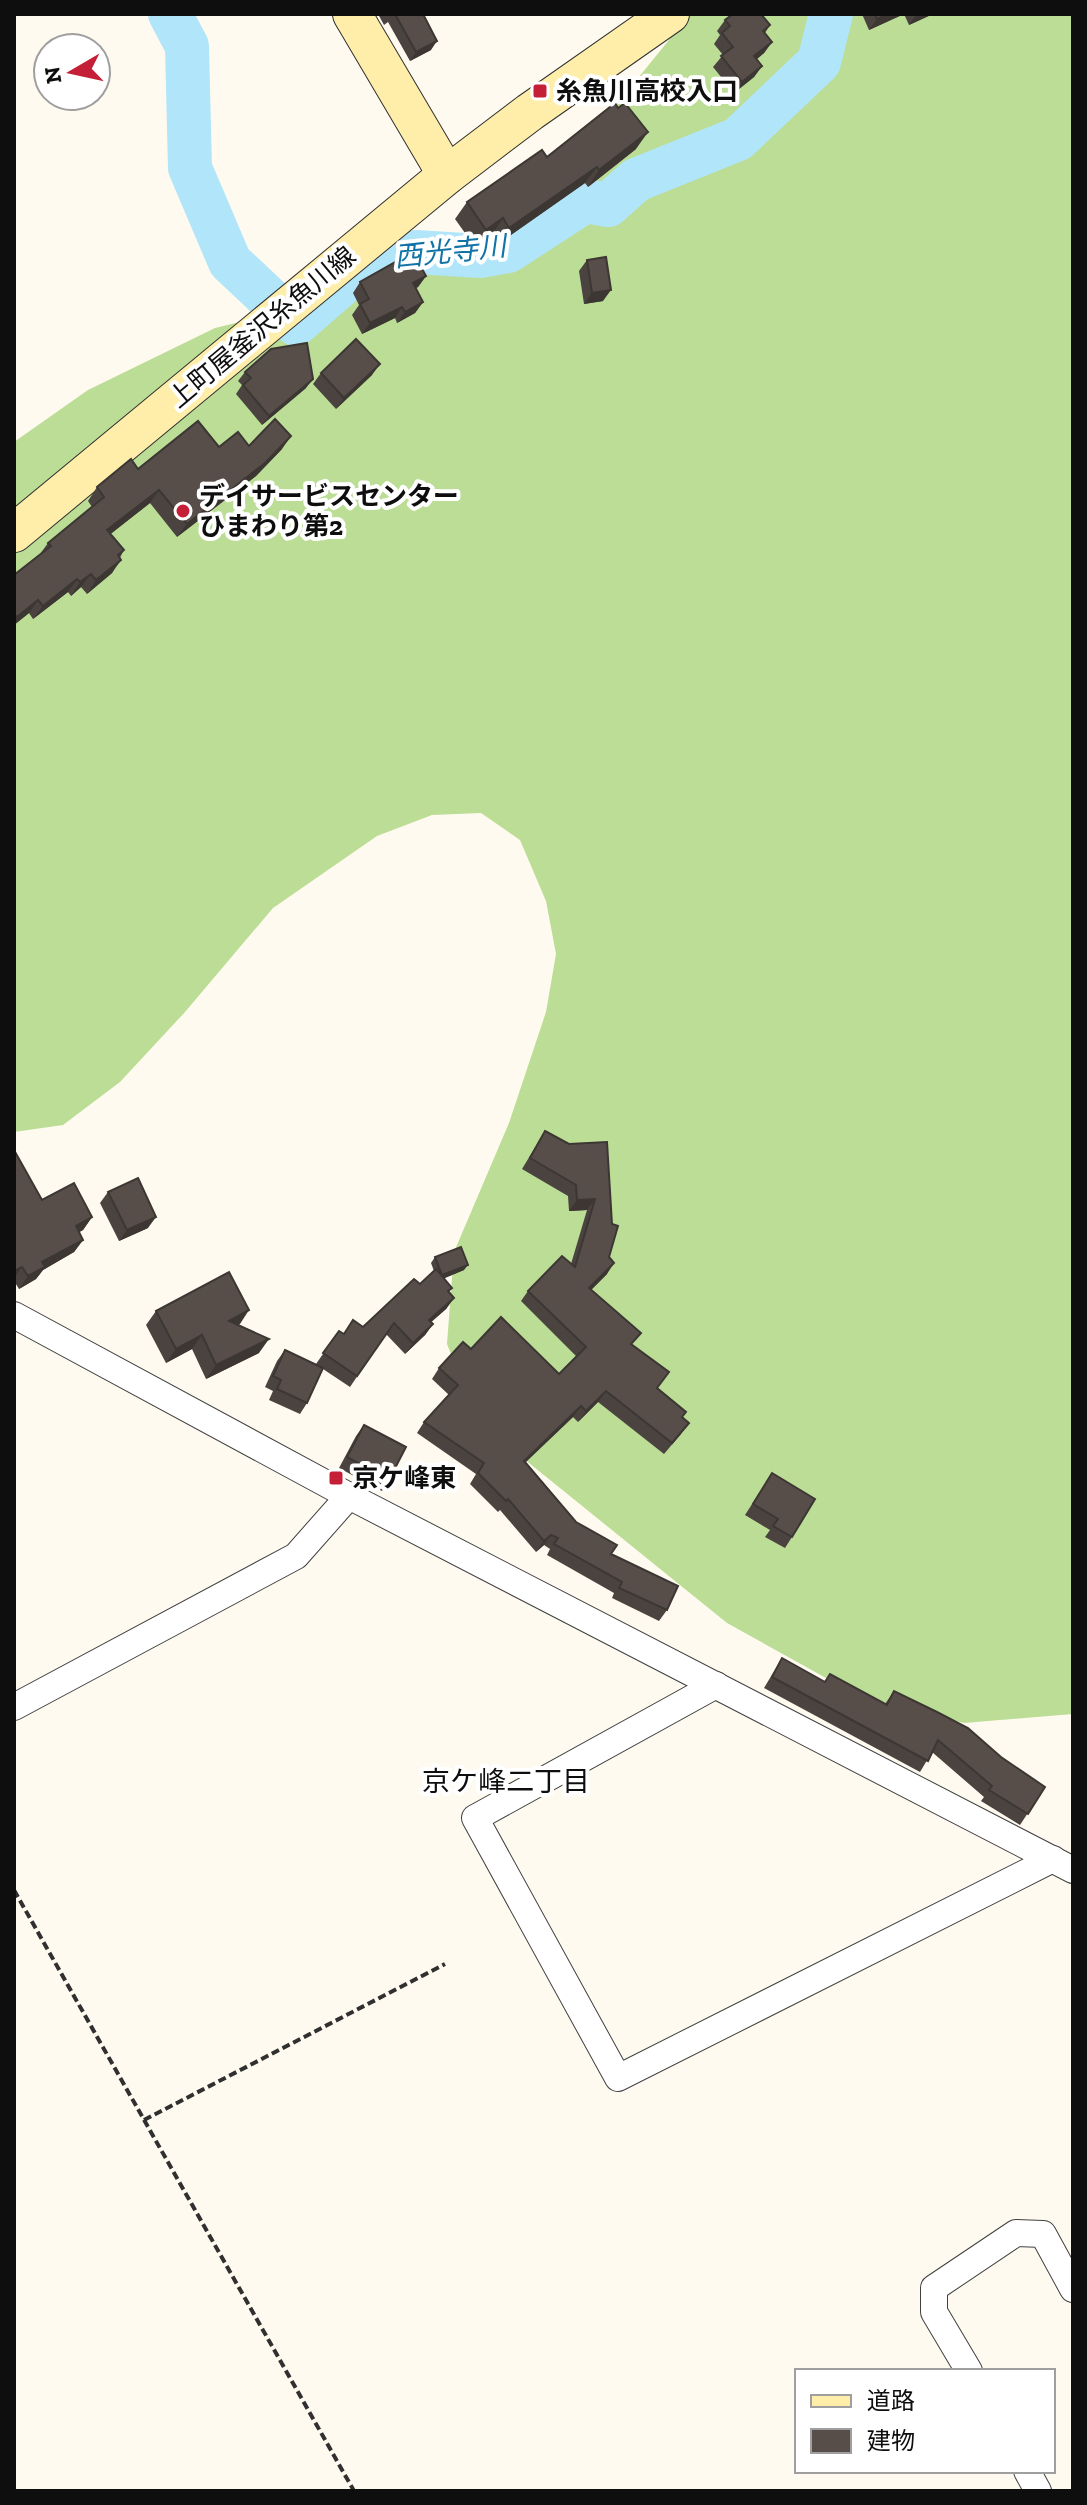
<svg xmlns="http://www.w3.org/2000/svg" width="1087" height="2505" viewBox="0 0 1087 2505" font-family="'Zilla Slab','Noto Sans JP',serif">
<rect width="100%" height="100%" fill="#fffaef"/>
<!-- forest -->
<path fill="#bcdd95" d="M690 14H1073V1714L964 1723 862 1698 727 1623 529 1463 474 1411 447 1344 454 1252 509 1123 546 1012 556 954 546 901 520 840 481 813 432 815 377 836 273 908 185 1012 120 1082 63 1125 14 1132V442L88 390 215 328 341 297 454 254 583 146Z"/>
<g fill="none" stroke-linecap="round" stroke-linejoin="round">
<!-- river -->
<path stroke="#b1e5f9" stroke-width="44" d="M170 14 187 46 190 168 230 262 296 324 372 258 416 252 480 256 508 251 585 201 608 205 636 180 738 139 819 62 831 14"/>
<defs>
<g id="street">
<path d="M14 1315 349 1496 1073 1870"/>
<path d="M716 1685 475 1818 618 2078 1053 1859"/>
<path d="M14 1707 296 1556 349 1496"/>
<path d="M969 2371 934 2312V2288L1016 2233 1043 2234 1073 2289"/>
<path d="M1027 2471 1038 2491"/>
</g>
<g id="secondary">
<path d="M352 14 447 175"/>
<path d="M14 533 447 175 530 112 670 14"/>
</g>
</defs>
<!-- street casing -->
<use href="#street" stroke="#414141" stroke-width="28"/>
<!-- secondary casing -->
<use href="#secondary" stroke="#303030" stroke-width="40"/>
<!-- path -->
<g stroke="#303030" stroke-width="4" stroke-dasharray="8 4" stroke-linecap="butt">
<path d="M14 1890 354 2491"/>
<path d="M144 2120 445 1964"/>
</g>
<!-- street -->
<use href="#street" stroke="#fff" stroke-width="26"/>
<!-- secondary -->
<use href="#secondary" stroke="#fea" stroke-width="38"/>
</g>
<!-- wall -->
<g fill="#4b4340">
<path d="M378 14H423L431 50 410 61 388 22 384 25Z"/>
<path d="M862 14H904L869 30Z"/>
<path d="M904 14H933L909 25Z"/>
<path d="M725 20 770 25 765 33 772 42 764 53 757 59 762 66 754 77 734 93 713 67 723 55 714 44 720 35 717 31Z"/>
<path d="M636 149 588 187 585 183 498 244 492 235 475 247 455 219 467 202 547 157Z"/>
<path d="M587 260 603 301 584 304 579 271Z"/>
<path d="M426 276 418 287 416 288 423 302 415 313 397 323 395 318 362 334 352 315 359 305 353 293 360 282Z"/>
<path d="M245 372 306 388 262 425 236 394 242 385 238 381Z"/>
<path d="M321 373 372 375 336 409 313 384Z"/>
<path d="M249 446 282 449 256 476 177 537 150 503 110 534 124 550 112 573 87 594 81 587 71 596 68 592 33 619 29 613 14 625V575L40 554 48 543 92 507 88 501 97 487 138 469 219 447Z"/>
<path d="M545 1131 569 1144 607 1142 609 1257 607 1274 591 1290 632 1345 657 1388 682 1418 681 1434 664 1454 598 1402 578 1422 573 1417 526 1462 576 1522 611 1554 667 1610 659 1621 612 1598 614 1593 547 1555 550 1549 544 1545 536 1552 500 1510 498 1512 470 1484 476 1474 417 1433 424 1422 449 1395 432 1379 439 1368 471 1349 559 1374 576 1356 521 1301 528 1291 571 1264 587 1210 569 1211 568 1196 522 1169Z"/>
<path d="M14 1150 42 1200 92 1217 83 1230 79 1232 83 1240 74 1252 43 1270 36 1279 19 1289 14 1281Z"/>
<path d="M108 1192 148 1228 119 1241 100 1203Z"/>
<path d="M435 1257 464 1270 444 1278 452 1288 449 1292 454 1298 446 1309 431 1322 433 1324 425 1335 405 1354 386 1334 350 1387 323 1369 307 1403 300 1414 269 1400 273 1391 265 1387 277 1361 285 1350 316 1364 339 1331 344 1334 363 1327 420 1284 434 1271 431 1263Z"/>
<path d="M156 1311 240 1324 238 1325 259 1353 206 1379 192 1349 166 1363 146 1325Z"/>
<path d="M364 1425 389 1480 382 1491 339 1468 356 1436Z"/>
<path d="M772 1473 792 1537 785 1548 765 1537 770 1530 745 1515Z"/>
<path d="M782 1658 825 1682 830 1674 885 1704 894 1691 1001 1757 1045 1787 1020 1825 981 1801 984 1797 932 1752 920 1772 764 1688Z"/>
</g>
<!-- shaded-wall -->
<g fill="#3d3734">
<path d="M888 14H904L869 30 877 19Z"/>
<path d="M917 14H933L909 25Z"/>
<path d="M437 41 431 50 410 61 416 52Z"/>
<path d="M772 42 764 53 747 67 754 56Z"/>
<path d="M762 66 754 77 734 93 742 82Z"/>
<path d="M648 132 636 149 588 187 599 170Z"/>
<path d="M597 167 585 183 498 244 509 228Z"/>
<path d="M503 218 492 235 475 247 486 230Z"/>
<path d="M426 276 418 287 405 294 413 283Z"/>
<path d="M611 290 603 301 584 304 592 293Z"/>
<path d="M423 302 415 313 397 323 405 312Z"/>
<path d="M402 307 395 318 362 334 370 323Z"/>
<path d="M380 364 372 375 336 409 344 398Z"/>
<path d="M313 379 306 388 262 425 269 416Z"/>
<path d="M291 436 282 449 256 476 177 537 187 524Z"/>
<path d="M159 490 150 503 98 544 107 530Z"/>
<path d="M121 560 112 573 87 594 96 580Z"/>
<path d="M91 574 81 587 71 596 80 582Z"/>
<path d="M77 579 68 592 33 619 43 606Z"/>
<path d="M38 600 29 613 14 625V621L17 617Z"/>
<path d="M595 1199 587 1210 569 1211 577 1200Z"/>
<path d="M92 1217 83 1230 67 1239 76 1226Z"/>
<path d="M156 1217 148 1228 119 1241 127 1230Z"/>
<path d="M83 1240 74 1252 43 1270 36 1279 19 1289 28 1276 42 1262Z"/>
<path d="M614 1263 607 1274 582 1299 589 1288Z"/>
<path d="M468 1265 464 1270 438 1281 442 1275Z"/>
<path d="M22 1267 14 1278V1271Z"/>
<path d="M454 1298 446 1309 421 1331 429 1320Z"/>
<path d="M249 1310 240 1324 219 1335 229 1321Z"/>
<path d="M433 1324 425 1335 405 1354 413 1343Z"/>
<path d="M202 1335 192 1349 166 1363 176 1349Z"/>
<path d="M269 1339 259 1353 206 1379 216 1365Z"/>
<path d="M606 1391 598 1402 578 1422 586 1411Z"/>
<path d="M581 1406 573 1417 516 1471 524 1461Z"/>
<path d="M551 1535 544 1545 536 1552 544 1541Z"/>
</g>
<!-- building -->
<g fill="#574e4a" stroke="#3d3734" stroke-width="2">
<path d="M395 14H423L437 41 416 52Z"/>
<path d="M733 14H761L770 25 763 31 772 42 754 56 762 66 742 82 721 56 733 47 722 33 730 26 725 20Z"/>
<path d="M875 14H888L877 19Z"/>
<path d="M615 103 618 108 625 103 648 132 599 170 597 167 509 228 503 218 486 230 467 202 542 150 547 157Z"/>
<path d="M413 252 426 276 413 283 423 302 405 312 402 307 370 323 360 304 369 299 360 282Z"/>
<path d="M606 257 611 290 592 293 587 260Z"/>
<path d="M356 339 380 364 344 398 321 373Z"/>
<path d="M307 343 313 379 269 416 243 385 251 378 245 372 271 349Z"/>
<path d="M275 419 291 436 265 463 187 524 159 490 107 530 124 550 118 555 121 560 96 580 91 574 80 582 77 579 43 606 38 600 17 617 14 614V575L51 546 48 543 104 497 97 487 131 459 138 469 198 421 219 447 238 432 249 446Z"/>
<path d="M545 1131 569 1144 607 1142 612 1224 618 1226 609 1257 614 1263 589 1288 641 1333 631 1344 669 1372 657 1388 686 1412 682 1417 689 1423 672 1443 606 1391 586 1411 581 1406 524 1461 576 1522 617 1545 611 1554 678 1586 667 1610 619 1588 622 1582 554 1544 558 1538 551 1535 544 1541 508 1499 506 1501 478 1473 484 1463 424 1422 458 1385 439 1368 463 1342 471 1349 501 1317 559 1374 586 1347 528 1291 562 1256 575 1267 595 1199 577 1200 576 1185 530 1158Z"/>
<path d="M14 1150 42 1200 74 1183 92 1217 76 1226 83 1240 42 1262 45 1267 28 1276 22 1267 14 1271Z"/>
<path d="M138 1178 156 1217 127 1230 108 1192Z"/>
<path d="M461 1247 468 1265 442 1275 435 1257Z"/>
<path d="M436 1269 452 1288 448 1291 454 1298 429 1320 433 1324 413 1343 394 1323 357 1376 323 1353 339 1331 344 1334 353 1320 363 1327 414 1279 420 1284Z"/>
<path d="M229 1272 249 1310 229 1321 269 1339 216 1365 202 1335 176 1349 156 1311Z"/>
<path d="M285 1350 323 1368 307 1403 277 1389 281 1380 273 1376Z"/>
<path d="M364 1425 406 1447 389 1480 347 1457Z"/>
<path d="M772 1473 815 1499 792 1537 773 1526 778 1519 753 1504Z"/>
<path d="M782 1658 825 1682 830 1674 887 1705 894 1691 937 1712 968 1728 1001 1757 1045 1787 1028 1814 989 1790 992 1786 938 1740 928 1761 772 1677Z"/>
</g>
<!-- markers -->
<g fill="#c51f37" stroke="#fff" stroke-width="3">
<rect x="532" y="83" width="16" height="16" rx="4"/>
<circle cx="183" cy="511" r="8"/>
<rect x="328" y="1470" width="16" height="16" rx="4"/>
</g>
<g text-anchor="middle" stroke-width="8" stroke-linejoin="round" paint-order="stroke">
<!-- poi labels -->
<g font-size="26" font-weight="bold" fill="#0e0e0e" stroke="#fff" text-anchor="start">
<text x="556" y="100">糸魚川高校入口</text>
<text x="199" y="505">デイサービスセンター<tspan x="199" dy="30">ひまわり第2</tspan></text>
<text x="352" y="1487">京ケ峰東</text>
</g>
<!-- street labels -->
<g font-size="26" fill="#0e0e0e" stroke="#fff">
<text transform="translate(262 327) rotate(-40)" y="9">上町屋釜沢糸魚川線</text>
</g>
<!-- water labels -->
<g font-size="28" font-style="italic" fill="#1173a6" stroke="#fff">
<text transform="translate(450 251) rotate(-6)" y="10">西光寺川</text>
</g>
<!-- neighbourhood labels -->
<g font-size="28" fill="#0e0e0e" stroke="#fff">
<text x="506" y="1791">京ケ峰二丁目</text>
</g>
</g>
<!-- border -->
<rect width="1087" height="2505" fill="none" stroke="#0e0e0e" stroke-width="32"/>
<!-- legend -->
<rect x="795" y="2369" width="260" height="104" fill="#ffffff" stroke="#9f9f9f" stroke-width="2"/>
<rect x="811" y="2395" width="40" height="12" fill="#ffeeaa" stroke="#9f9f9f" stroke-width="2"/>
<text x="867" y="2409" font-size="24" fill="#0e0e0e">道路</text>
<rect x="811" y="2429" width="40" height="24" fill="#574e4a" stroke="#9f9f9f" stroke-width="2"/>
<text x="867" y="2449" font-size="24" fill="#0e0e0e">建物</text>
<!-- north arrow -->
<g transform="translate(72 72) rotate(261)"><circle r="38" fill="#ffffff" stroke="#9f9f9f" stroke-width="2"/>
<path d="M0-6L14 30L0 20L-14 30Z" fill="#c51f37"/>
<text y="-12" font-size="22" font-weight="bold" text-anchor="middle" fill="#0e0e0e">N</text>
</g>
</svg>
